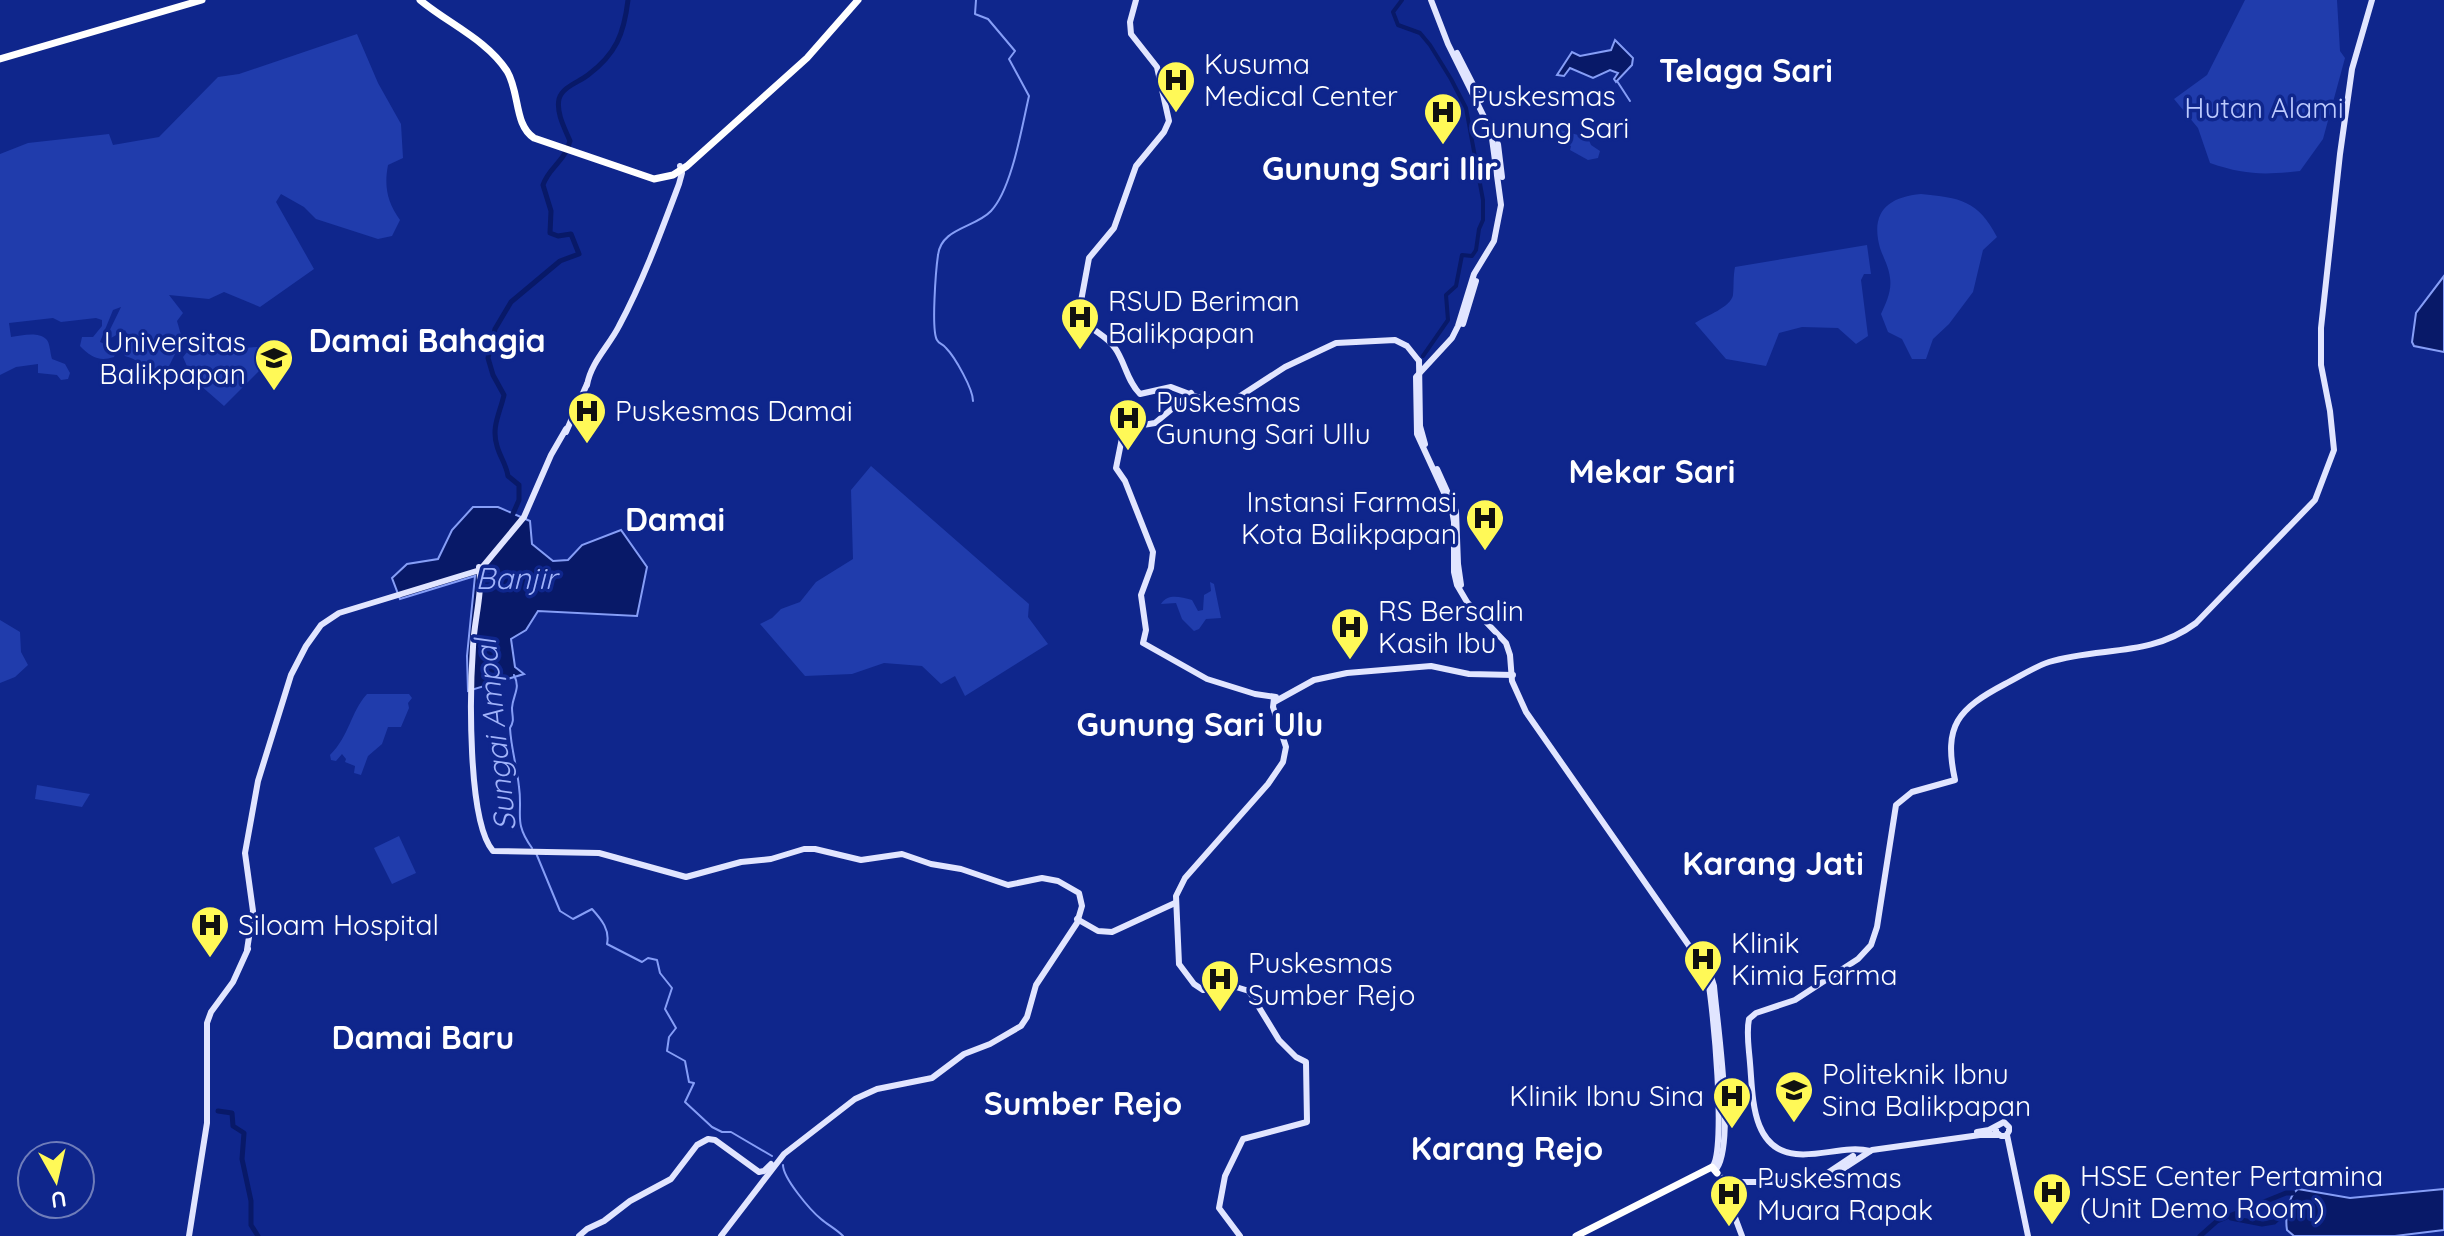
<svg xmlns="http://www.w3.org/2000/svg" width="2444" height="1236" viewBox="0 0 2444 1236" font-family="Quicksand,sans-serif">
<rect width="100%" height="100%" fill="#0f268c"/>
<!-- green -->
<g fill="#203cac">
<path d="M2245 0H2337L2340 51 2345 58 2323 139 2300 171C2264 175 2245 175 2210 163L2198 128 2174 99 2207 75Z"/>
<path d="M357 34 378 83 401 124 403 158 388 165C384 186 387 202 400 220L392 236 378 239 316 219 304 207 281 194 276 202 314 269 260 307 224 292 209 299 169 295 183 313 177 321 181 335V349L177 350 168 368C140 376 148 362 125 356L120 346 130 339 125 330 104 342 121 307 113 310 100 342 117 349 114 357C99 362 91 357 80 346L82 337H93L102 326V320L96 318 61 322 53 318 9 323 11 337C21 336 37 331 46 339 50 342 50 353 52 359L65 364 70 373 68 379 61 380 57 375 38 373V364L16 367 0 375V154L28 143 109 134 113 145 159 137 218 77 239 74Z"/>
<path d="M1551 127 1588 138 1591 145 1600 151 1598 158 1588 160 1570 150 1571 146 1548 135Z"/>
<path d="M1921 194C1960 198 1978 200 1997 237L1983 250 1973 292 1949 324 1933 339 1926 359H1912L1902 339 1888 332 1881 314C1886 303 1892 291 1890 278 1889 267 1883 257 1880 248 1870 212 1888 197 1921 194Z"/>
<path d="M1867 245 1871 274H1864L1861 280 1868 336 1856 344 1838 328 1802 327 1779 333 1766 366 1726 359 1695 323C1706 316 1731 307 1733 295 1734 286 1733 277 1735 267Z"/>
<path d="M202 345 210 351 268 346 275 355 224 406 192 378 183 357 192 346Z"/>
<path d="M871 466 1029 604 1028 617 1048 644 965 696 955 676 941 684 922 666 884 663 852 674 805 676 760 624 772 618 781 609 800 602 816 582 853 559 851 490Z"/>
<path d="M1210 582 1214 584 1221 618 1206 619 1199 629 1194 631 1182 619 1176 603 1161 604C1168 593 1180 597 1192 600L1198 611 1203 610 1204 595 1211 591Z"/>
<path d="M0 620 20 632 21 652 28 665 15 677 0 683Z"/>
<path d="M367 694H409L412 698 408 703 409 708 401 727H388L382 744 368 756 361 775 354 773 355 766 345 762 346 759 342 754 336 761 331 760 330 755C350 735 350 713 367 694Z"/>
<path d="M37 785 90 794 82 807 35 799Z"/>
<path d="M399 836 416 873 392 884 374 848Z"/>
</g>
<!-- water -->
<g fill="#081968" stroke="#869ef7" stroke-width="2">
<path d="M1615 40 1633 58 1632 65 1616 82 1614 79 1618 73 1610 70 1593 78 1570 68 1564 76 1557 75 1572 52 1580 56 1611 50Z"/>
<path d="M2444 276V352L2414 346 2412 342 2416 313Z"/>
<path d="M473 507H498L530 521 532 544 553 561 568 560 582 545 621 530 647 567 637 616 538 611 526 630 511 639 515 667 524 674 468 691 467 656 475 576 400 599 392 578 407 564 438 559 452 530Z"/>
<path d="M2298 1189 2350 1198 2444 1189V1230L2395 1236H2294L2287 1230C2285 1218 2288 1196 2298 1189Z"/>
</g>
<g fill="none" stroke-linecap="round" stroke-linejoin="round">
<!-- stream -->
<g stroke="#869ef7" stroke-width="2">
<path d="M1617 81 1630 101"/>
<path d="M973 401C973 389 955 357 946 348 943 344 939 344 937 340 931 330 936 269 938 255 941 228 975 228 991 211 1012 189 1022 126 1029 96L1009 59 1015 51 988 19 975 14 976 0"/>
<path d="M514 675C521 689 513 694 512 708 512 717 515 720 510 728 511 748 517 767 519 787 523 814 513 822 532 848"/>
<path d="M536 853 560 911 573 919 592 909C602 920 610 930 607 944L642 962 648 958 657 960 660 973 672 988 665 1009 676 1028 669 1037 667 1051 685 1061 689 1082 694 1083 685 1102 712 1127 722 1132H731L772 1156"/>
<path d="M783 1165C783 1178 810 1210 821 1219 828 1225 836 1229 843 1236"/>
</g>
<!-- canal -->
<path stroke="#081968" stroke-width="4" d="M1402 0 1393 12 1398 25 1420 33 1430 45 1451 79 1466 108 1483 200V220L1479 229 1476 250 1472 256 1462 255 1456 286 1446 295 1448 320 1423 356"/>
<!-- river -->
<g stroke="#081968" stroke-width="5">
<path d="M512 516 519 500V485L508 476C506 464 500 457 497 446 491 427 500 413 504 395L493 375 488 358 495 329 511 302 560 261 579 254 571 234 558 236 550 233 551 211 543 185C549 167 564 163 570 141 565 129 556 113 559 99 562 87 579 82 588 75 616 54 624 34 628 0"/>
<path d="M218 1111 232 1113 233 1126 244 1133 242 1159 251 1201V1225L258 1236"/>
<path d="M2231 1218 2262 1224 2274 1222 2289 1209"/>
<path d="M2200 1236 2217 1221 2286 1193H2293"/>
</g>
<!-- major -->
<g stroke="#e1e5ff" stroke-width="6">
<path d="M1136 0 1130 22 1131 34 1157 67 1169 121 1164 132 1136 166 1114 228 1089 258 1079 312C1085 329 1105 333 1115 348 1125 362 1127 381 1140 394L1171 387 1200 398"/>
<path d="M1431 0 1448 44 1491 131 1501 205 1494 241 1474 274 1458 326 1452 338 1416 377 1417 434 1452 510 1454 522V572L1457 585 1467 602 1506 643 1510 655 1512 681 1526 712 1699 960 1707 975C1713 1001 1727 1152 1712 1167"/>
<path d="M1457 53 1481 100"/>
<path d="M1498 144 1502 177"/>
<path d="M1463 324 1476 281"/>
<path d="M1419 361 1420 426 1425 444"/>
<path d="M587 385C591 362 609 346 619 326 643 281 661 232 679 184L682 173 680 166"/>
<path d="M1191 393 1155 423 1137 426 1127 432 1122 438 1116 468 1125 481 1153 552 1151 568 1141 595 1146 630 1143 643 1207 679 1255 694 1276 697"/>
<path d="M1196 397 1231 402 1285 367 1336 343 1395 340 1407 346 1419 361"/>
<path d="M566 432 587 384"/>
<path d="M1437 469 1456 511 1458 564 1461 585"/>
<path d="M479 567C483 594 474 620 473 647 470 689 467 821 493 851L599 853 686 877 741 862 771 859 804 849H815L861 860 902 854 931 864 961 869 1008 885 1042 878 1058 881 1079 893 1082 906 1077 923 1036 985 1027 1017 1021 1026 990 1044 964 1054 932 1078 877 1089 855 1099 784 1154 721 1236"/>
<path d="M1276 701 1314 680 1347 673 1431 666 1469 674 1513 675"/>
<path d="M1077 919 1098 931 1112 932 1175 903"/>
<path d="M247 950 253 911 245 853 258 781 291 675 306 646 321 625 339 613 480 570 524 517 551 455 566 429"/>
<path d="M1709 970 1714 986C1717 1023 1735 1140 1717 1168"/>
<path d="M1977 1132 1989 1130 2004 1122 2009 1127V1131L2006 1136H2001L1996 1132V1127"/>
<path d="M2007 1135 2028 1236"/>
<path d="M1870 1151C1847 1145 1820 1157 1796 1154 1751 1150 1753 1096 1750 1063 1749 1049 1746 1033 1749 1019L1756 1013 1795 1000 1858 959 1871 945 1877 927 1896 805 1912 792 1955 780C1943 725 1958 709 2005 684 2019 677 2034 667 2049 662 2101 646 2149 658 2196 623L2315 500 2334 450 2330 411 2321 365V328L2340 154 2352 69 2372 0"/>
<path d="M1826 1174 1853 1156"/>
<path d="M1723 1178 1730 1182H1815L1832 1176 1872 1150 1980 1135H1998"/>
<path d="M1721 1180 1742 1236"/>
<path d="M189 1236 207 1123V1023L211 1012 233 982 248 949"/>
<path d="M579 1236 587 1229 604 1221 630 1201 671 1179 697 1145 708 1139 715 1140 759 1172 764 1171 771 1164"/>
<path d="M1240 1236 1219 1208 1225 1176 1243 1139 1307 1122 1306 1062 1296 1057 1279 1040 1249 991 1236 987 1203 990 1194 984 1179 964 1176 896 1185 878 1268 784 1283 762 1286 747 1273 707 1274 698"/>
</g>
<!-- highway -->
<g stroke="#fff" stroke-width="7">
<path d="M420 0C449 24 487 40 507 71 520 93 514 125 534 138L654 179 673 175 687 166 807 58 858 0"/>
<path d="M0 59 202 0"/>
<path d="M1576 1236 1712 1167 1717 1173"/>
</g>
</g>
<!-- icons -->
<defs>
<symbol id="hospital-pin" viewBox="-11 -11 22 30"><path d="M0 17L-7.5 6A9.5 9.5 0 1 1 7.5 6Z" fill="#fff957" stroke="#0f268c"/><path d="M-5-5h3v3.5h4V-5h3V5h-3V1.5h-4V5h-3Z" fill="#111"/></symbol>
<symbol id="university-pin" viewBox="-11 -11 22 30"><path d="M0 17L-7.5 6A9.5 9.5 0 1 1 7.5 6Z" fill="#fff957" stroke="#0f268c"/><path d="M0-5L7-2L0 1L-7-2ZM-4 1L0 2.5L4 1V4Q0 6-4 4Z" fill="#111"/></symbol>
</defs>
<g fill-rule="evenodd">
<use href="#hospital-pin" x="1154" y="58" width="44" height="60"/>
<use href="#hospital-pin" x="1421" y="90" width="44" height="60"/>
<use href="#hospital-pin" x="1058" y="295" width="44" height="60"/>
<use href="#university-pin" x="252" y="336" width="44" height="60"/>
<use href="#hospital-pin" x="565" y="389" width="44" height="60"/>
<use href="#hospital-pin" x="1106" y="396" width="44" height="60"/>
<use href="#hospital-pin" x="1463" y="496" width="44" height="60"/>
<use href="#hospital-pin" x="1328" y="605" width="44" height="60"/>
<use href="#hospital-pin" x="188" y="903" width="44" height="60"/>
<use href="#hospital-pin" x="1681" y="937" width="44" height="60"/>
<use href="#hospital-pin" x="1198" y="957" width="44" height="60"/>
<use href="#university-pin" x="1772" y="1068" width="44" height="60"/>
<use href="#hospital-pin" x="1710" y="1074" width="44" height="60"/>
<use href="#hospital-pin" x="2030" y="1170" width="44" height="60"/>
<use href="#hospital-pin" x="1707" y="1172" width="44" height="60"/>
</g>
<g text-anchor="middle" stroke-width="7" stroke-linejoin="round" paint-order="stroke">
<!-- poi labels -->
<g font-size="28" fill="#fff" stroke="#0f268c" text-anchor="start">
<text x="1204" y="74">Kusuma<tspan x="1204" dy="32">Medical Center</tspan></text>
<text x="1471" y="106">Puskesmas<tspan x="1471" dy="32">Gunung Sari</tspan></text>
<text x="1108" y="311">RSUD Beriman<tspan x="1108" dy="32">Balikpapan</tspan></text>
<text x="246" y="352" text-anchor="end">Universitas<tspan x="246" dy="32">Balikpapan</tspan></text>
<text x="1156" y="412">Puskesmas<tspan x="1156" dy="32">Gunung Sari Ullu</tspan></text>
<text x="615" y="421">Puskesmas Damai</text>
<text x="1457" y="512" text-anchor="end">Instansi Farmasi<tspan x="1457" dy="32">Kota Balikpapan</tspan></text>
<text x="1378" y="621">RS Bersalin<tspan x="1378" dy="32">Kasih Ibu</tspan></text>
<text x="238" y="935">Siloam Hospital</text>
<text x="1731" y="953">Klinik<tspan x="1731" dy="32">Kimia Farma</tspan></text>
<text x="1248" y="973">Puskesmas<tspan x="1248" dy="32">Sumber Rejo</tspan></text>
<text x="1822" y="1084">Politeknik Ibnu<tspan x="1822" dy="32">Sina Balikpapan</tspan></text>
<text x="1704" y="1106" text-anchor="end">Klinik Ibnu Sina</text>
<text x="2080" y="1186">HSSE Center Pertamina<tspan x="2080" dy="32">(Unit Demo Room)</tspan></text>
<text x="1757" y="1188">Puskesmas<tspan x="1757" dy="32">Muara Rapak</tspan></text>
</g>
<!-- park labels -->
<g font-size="28" fill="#bccafe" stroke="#0f268c">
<text x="2264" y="118">Hutan Alami</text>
</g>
<!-- water labels -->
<g font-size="30" font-style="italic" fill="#a1b3fa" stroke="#0f268c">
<text x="516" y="589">Banjir</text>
<text transform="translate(496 735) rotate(-96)" y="10">Sungai Ampal</text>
</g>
<!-- quarter labels -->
<g font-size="32" font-weight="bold" fill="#fff" stroke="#0f268c">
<text x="1746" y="82">Telaga Sari</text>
<text x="1380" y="180">Gunung Sari Ilir</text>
<text x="427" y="352">Damai Bahagia</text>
<text x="1652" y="483">Mekar Sari</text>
<text x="675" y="531">Damai</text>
<text x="1200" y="736">Gunung Sari Ulu</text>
<text x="1773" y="875">Karang Jati</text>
<text x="423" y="1049">Damai Baru</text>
<text x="1083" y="1115">Sumber Rejo</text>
<text x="1507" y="1160">Karang Rejo</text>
</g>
</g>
<!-- north arrow -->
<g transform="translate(56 1180) rotate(172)"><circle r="38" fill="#0f268c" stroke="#6f7dba" stroke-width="2"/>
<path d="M0-6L14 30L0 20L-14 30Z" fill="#fff957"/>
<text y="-12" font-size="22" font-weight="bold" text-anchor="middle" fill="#ffffff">U</text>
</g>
</svg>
